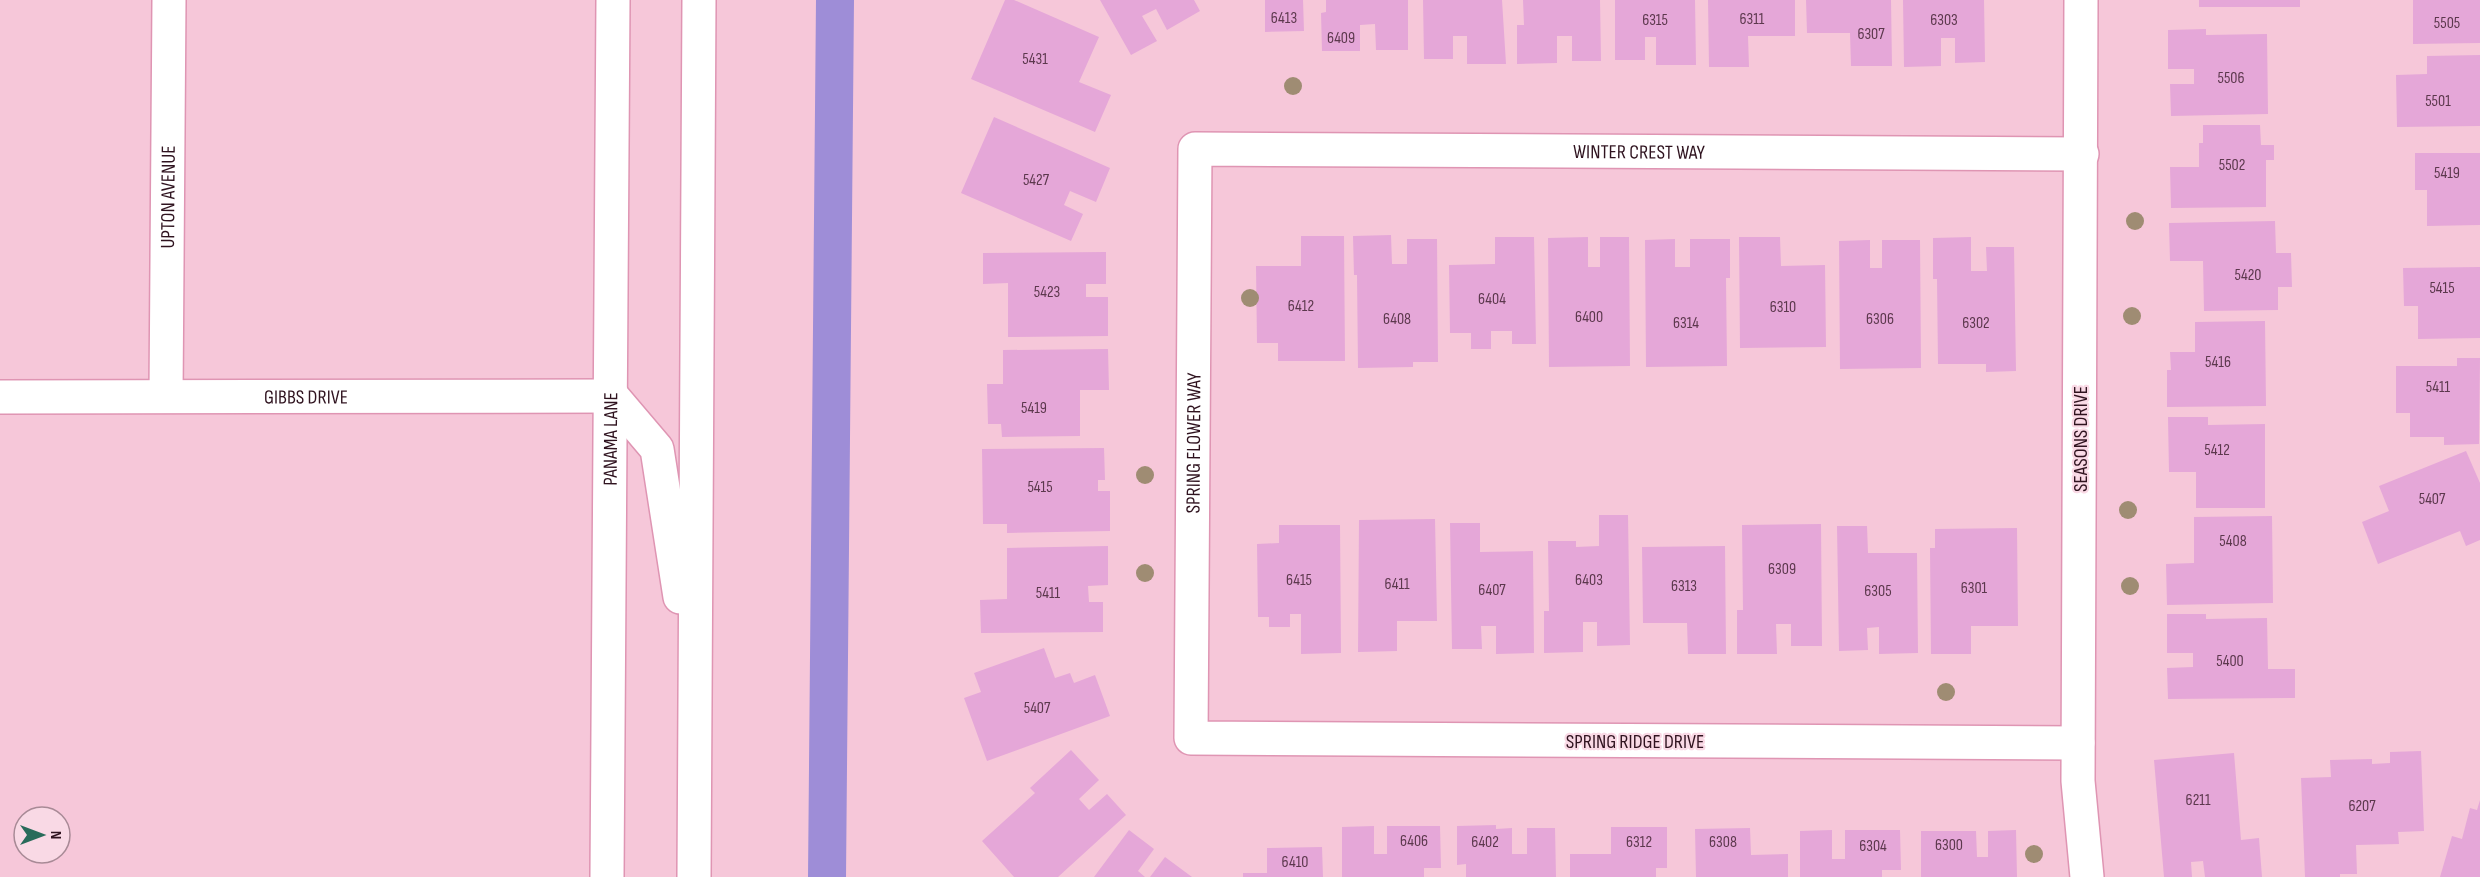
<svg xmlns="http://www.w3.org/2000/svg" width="2480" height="877" viewBox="0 0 2480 877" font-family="'Sofia Sans Condensed',sans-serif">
<rect width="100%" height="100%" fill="#f6c7d9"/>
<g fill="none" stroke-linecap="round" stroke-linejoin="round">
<!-- canal -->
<path stroke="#9e8dd7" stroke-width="38" d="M827 877 835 0"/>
</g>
<!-- building -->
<g fill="#e5a7d8">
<path d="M1005 0H1014L1099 37 1079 82 1111 95 1095 132 971 79Z"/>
<path d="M1100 0H1194L1200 11 1167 30 1156 9 1142 16 1157 41 1131 55Z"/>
<path d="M1265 0H1303L1304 31 1265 32Z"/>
<path d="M1326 0H1408V50H1376L1375 24 1360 25V51H1322L1321 13 1326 12Z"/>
<path d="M1423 0H1502L1506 64H1467V36H1453V59H1424Z"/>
<path d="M1523 0H1600L1601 61H1572V36H1557V63L1517 64V25H1524Z"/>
<path d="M1615 0H1695L1696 65H1656V37H1645V60H1615Z"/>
<path d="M1708 0H1795V36H1748L1749 67H1709Z"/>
<path d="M1806 0H1891L1892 66H1851L1850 33H1807Z"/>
<path d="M1903 0H1984L1985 62 1955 63V38H1941V66L1904 67Z"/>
<rect x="2199" y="0" width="101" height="7"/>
<path d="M2413 0H2480V43L2413 44Z"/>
<path d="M2206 29V35L2267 34 2268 114 2171 116 2170 84H2194V69H2168V30Z"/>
<path d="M2480 55V126L2397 127 2396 75 2427 74V56Z"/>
<path d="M994 117 1110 168 1096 202 1070 191 1064 205 1083 214 1071 241 961 193Z"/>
<path d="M2203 125H2260L2261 145H2274V160H2266V207L2171 208 2170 167H2199V143H2203Z"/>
<path d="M2415 153H2480V225L2427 226V190H2415Z"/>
<path d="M2275 221 2276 253H2291L2292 287H2278V310L2204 311 2203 261H2170L2169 223Z"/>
<path d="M1391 235 1392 264H1407V239H1437L1438 362H1413V367L1358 368 1357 275H1354L1353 236Z"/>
<path d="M1301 236H1344L1345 361H1278V343H1257L1256 266H1301Z"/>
<path d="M1495 237H1534L1536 344H1512V331H1491V349H1471V333H1450L1449 265 1495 264Z"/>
<path d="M1588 237V267H1600V237H1629L1630 366 1549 367 1548 238Z"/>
<path d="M1739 237H1780L1781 266 1825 265 1826 347 1740 348Z"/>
<path d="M1971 237V271H1987L1986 247H2014L2016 371 1986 372V364H1938L1937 279H1933V238Z"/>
<path d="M1675 239V267H1690V239H1730V278H1726L1727 366 1646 367 1645 240Z"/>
<path d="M1870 240V268H1882V240H1920L1921 368 1840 369 1839 241Z"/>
<path d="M1106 252V284H1086V297H1108V336L1008 337V283L983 284V253Z"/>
<path d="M2480 267V338L2418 339V306H2404L2403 268Z"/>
<path d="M2265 321 2266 406 2167 407V370H2171L2170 352H2195V322Z"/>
<path d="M1108 349 1109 390H1080V436L1002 437 1001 424H988L987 384H1003V350Z"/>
<path d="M2457 358H2480L2479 444 2444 445V437H2410V413H2396V366H2457Z"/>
<path d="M2168 417H2208V425L2265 424V508H2196V472H2169Z"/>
<path d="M1104 448 1105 480H1098V491H1110V531L1007 533V524H983L982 449Z"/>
<path d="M2466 451 2480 483V540L2466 546 2460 531 2378 564 2362 522 2389 511 2379 486Z"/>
<path d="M1599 515H1628L1630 645 1597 646V622H1583V652L1544 653V611H1549L1548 541H1576V547L1599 546Z"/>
<path d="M2272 516 2273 603 2167 605 2166 564 2194 563V517Z"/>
<path d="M1435 519 1437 621H1397V651L1358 652 1359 520Z"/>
<path d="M1450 523H1480V552L1533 551 1534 653 1496 654V626H1481L1482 649H1452Z"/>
<path d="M1821 524 1822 646H1791V624H1776L1777 654H1737V610H1743L1742 525Z"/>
<path d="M1279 525H1340L1341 653 1301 654V614H1290V627H1269V617H1258L1257 544 1279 543Z"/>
<path d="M1837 526H1867L1868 553H1917L1918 653 1879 654V627L1867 628 1868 650 1839 651Z"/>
<path d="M2017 528 2018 626H1971V654H1931L1930 548H1935V529Z"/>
<path d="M1108 546V585L1088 586 1089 602H1103V632L981 633 980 600 1007 599V548Z"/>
<path d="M1725 546 1726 654H1688L1687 623H1643L1642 547Z"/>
<path d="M2167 614H2206V619L2267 618 2268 669H2295V698L2168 699 2167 668 2193 667V653H2167Z"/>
<path d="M1044 648 1055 678 1070 673 1074 683 1095 675 1110 716 987 761 964 698 981 692 974 673Z"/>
<path d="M1071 750 1099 780 1079 799 1089 810 1107 794 1126 815 1058 877H1014L982 841 1035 793 1030 788Z"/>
<path d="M2421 751 2424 831 2398 832 2399 844 2356 845 2357 874H2340V877H2305L2301 778 2331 777 2330 760 2372 759V764L2390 763V752Z"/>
<path d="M2234 753 2241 840 2259 838 2262 877H2205L2203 861 2191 862 2192 877H2164L2154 760Z"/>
<path d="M2480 800V877H2440L2452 836 2462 839 2470 808 2477 810Z"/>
<path d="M1496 825V829L1512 828V854H1527V828H1555L1556 877H1466V864L1457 865V826Z"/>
<path d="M1374 826V854H1387V826H1440L1441 868H1424V877H1342V827Z"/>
<path d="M1611 827H1667V868H1656V877H1570V854H1611Z"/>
<path d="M1750 828 1751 855 1788 854V877H1696L1695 829Z"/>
<path d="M1129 830 1154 849 1138 871 1145 877H1094Z"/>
<path d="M1832 830V859H1845V830H1900L1901 870H1882V877H1800V831Z"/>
<path d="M2016 830 2017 877H1921V831H1976L1977 857H1988V831Z"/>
<path d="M1322 847 1323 877H1243V873H1267V848Z"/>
<path d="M1165 857 1192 877H1150Z"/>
</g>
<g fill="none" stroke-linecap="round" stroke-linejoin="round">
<defs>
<g id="minor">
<path d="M2081 0 2078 781 2087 877"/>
<path id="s1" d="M166 395 169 0"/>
<path id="s2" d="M0 397 612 396"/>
<path id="s3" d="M2078 743 1191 738 1195 149 2082 154"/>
</g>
<g id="major">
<path d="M612 396 657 449 680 597"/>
<path id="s4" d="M607 877 613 0"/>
<path d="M694 877 699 0"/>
</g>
</defs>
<!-- minor casing -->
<use href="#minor" stroke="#df95b3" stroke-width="36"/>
<!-- major casing -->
<use href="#major" stroke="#df95b3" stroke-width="36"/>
<!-- minor -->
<use href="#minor" stroke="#fff" stroke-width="33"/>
<!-- major -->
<use href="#major" stroke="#fff" stroke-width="33"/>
</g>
<!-- trees -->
<g fill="#9f8c73">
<circle cx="1293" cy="86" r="9"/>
<circle cx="2135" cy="221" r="9"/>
<circle cx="1250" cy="298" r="9"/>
<circle cx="2132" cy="316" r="9"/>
<circle cx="1145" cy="475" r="9"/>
<circle cx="2128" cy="510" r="9"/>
<circle cx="1145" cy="573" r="9"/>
<circle cx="2130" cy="586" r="9"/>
<circle cx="1946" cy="692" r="9"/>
<circle cx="2034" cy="854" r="9"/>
</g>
<g text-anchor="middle" stroke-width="4.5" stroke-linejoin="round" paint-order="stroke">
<!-- number labels -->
<g font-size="16" fill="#5c384d">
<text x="1284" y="23">6413</text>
<text x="1752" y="24">6311</text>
<text x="1655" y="25">6315</text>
<text x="1944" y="25">6303</text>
<text x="2447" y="28">5505</text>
<text x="1871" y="39">6307</text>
<text x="1341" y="43">6409</text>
<text x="1035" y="64">5431</text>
<text x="2231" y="83">5506</text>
<text x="2438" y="106">5501</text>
<text x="2232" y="170">5502</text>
<text x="2447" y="178">5419</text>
<text x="1036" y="185">5427</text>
<text x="2248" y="280">5420</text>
<text x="2442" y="293">5415</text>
<text x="1047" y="297">5423</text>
<text x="1492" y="304">6404</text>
<text x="1301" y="311">6412</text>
<text x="1783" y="312">6310</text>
<text x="1589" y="322">6400</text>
<text x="1397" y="324">6408</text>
<text x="1880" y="324">6306</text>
<text x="1686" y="328">6314</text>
<text x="1976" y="328">6302</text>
<text x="2218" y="367">5416</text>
<text x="2438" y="392">5411</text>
<text x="1034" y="413">5419</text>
<text x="2217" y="455">5412</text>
<text x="1040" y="492">5415</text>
<text x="2432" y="504">5407</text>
<text x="2233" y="546">5408</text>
<text x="1782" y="574">6309</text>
<text x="1299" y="585">6415</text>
<text x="1589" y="585">6403</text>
<text x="1397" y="589">6411</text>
<text x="1684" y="591">6313</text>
<text x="1974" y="593">6301</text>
<text x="1492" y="595">6407</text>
<text x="1878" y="596">6305</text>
<text x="1048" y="598">5411</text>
<text x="2230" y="666">5400</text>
<text x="1037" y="713">5407</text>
<text x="2198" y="805">6211</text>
<text x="2362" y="811">6207</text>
<text x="1414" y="846">6406</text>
<text x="1485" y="847">6402</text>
<text x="1639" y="847">6312</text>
<text x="1723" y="847">6308</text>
<text x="1949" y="850">6300</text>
<text x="1873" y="851">6304</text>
<text x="1295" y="867">6410</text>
</g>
<!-- street labels -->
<g font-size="20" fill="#2f131f" stroke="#f9d9e5">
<text dy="7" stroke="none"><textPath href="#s3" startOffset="1920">WINTER CREST WAY</textPath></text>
<text dy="7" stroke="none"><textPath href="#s1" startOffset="198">UPTON AVENUE</textPath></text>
<text dy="7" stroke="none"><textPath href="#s2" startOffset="306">GIBBS DRIVE</textPath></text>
<text dy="7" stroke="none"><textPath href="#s4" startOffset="438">PANAMA LANE</textPath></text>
<text transform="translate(2080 439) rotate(-90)" y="7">SEASONS DRIVE</text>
<text dy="7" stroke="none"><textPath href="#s3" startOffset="1182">SPRING FLOWER WAY</textPath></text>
<text x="1635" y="748">SPRING RIDGE DRIVE</text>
</g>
</g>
<!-- north arrow -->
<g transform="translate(42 835) rotate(90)"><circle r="28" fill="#f9d9e5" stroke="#a88a96" stroke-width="1.5"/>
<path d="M0-4.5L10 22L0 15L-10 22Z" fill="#296b5a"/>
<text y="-9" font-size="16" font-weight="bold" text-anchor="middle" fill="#2f131f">N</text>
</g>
</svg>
